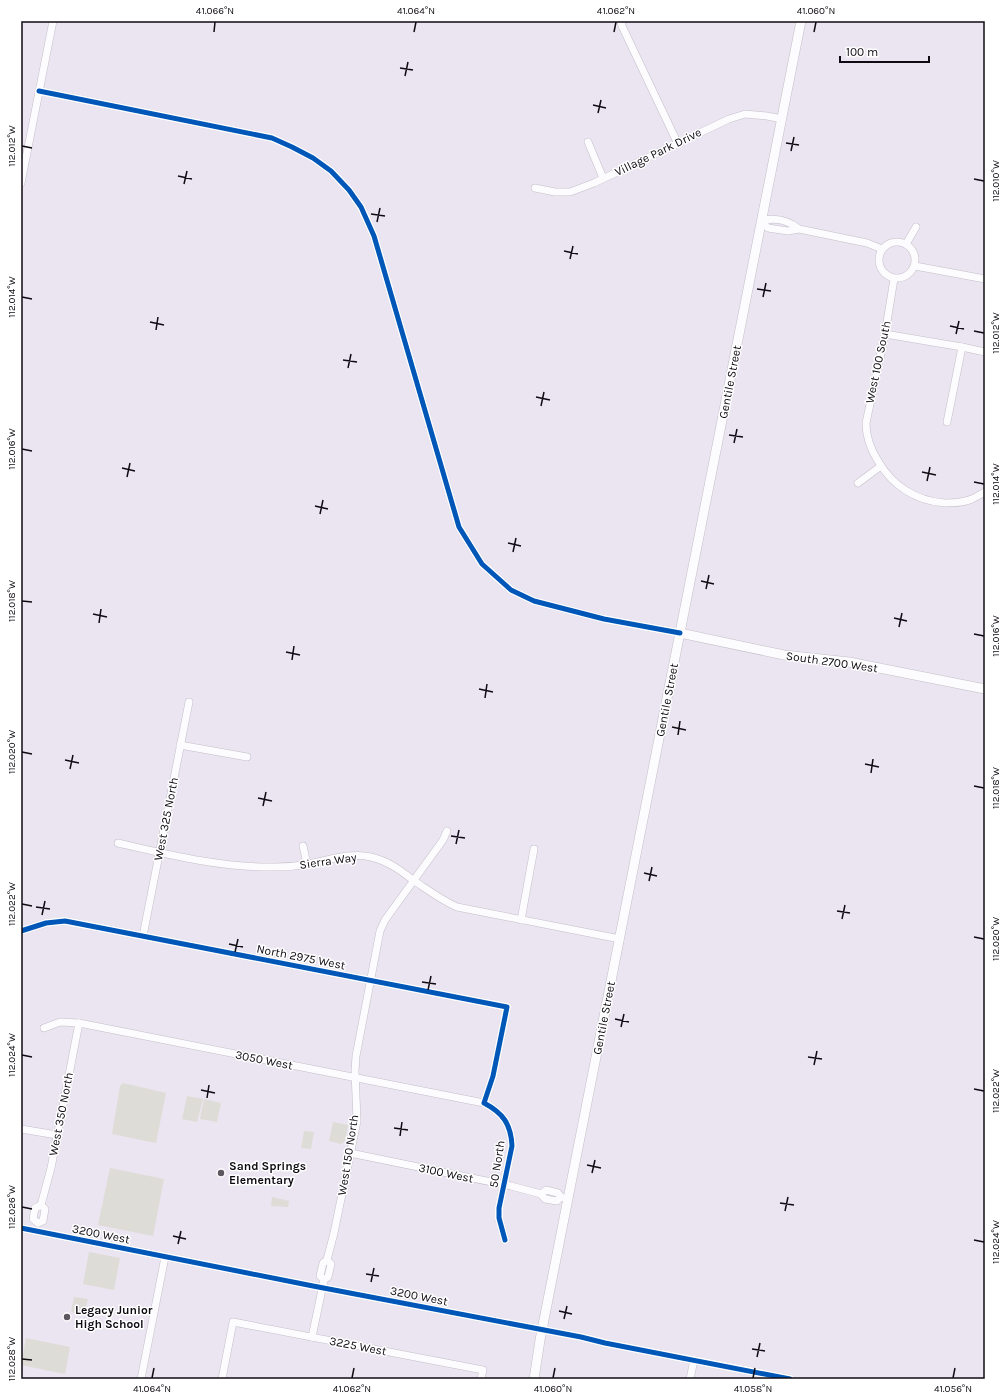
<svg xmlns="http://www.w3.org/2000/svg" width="1006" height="1400" viewBox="0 0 1006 1400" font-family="Karla,sans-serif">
<rect width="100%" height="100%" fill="#ebe4f1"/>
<!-- green -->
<g fill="#dedcd6">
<path d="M123 1083 166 1093 156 1143 112 1134 120 1086Z"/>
<path d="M187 1096 203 1099 197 1122 182 1119Z"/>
<path d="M204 1099 221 1103 217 1122 200 1119Z"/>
<path d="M333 1122 348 1125 345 1141 341 1144 329 1141Z"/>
<path d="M304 1131 314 1132 311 1149 301 1148Z"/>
<path d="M110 1168 164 1179 153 1236 98 1225Z"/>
<path d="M272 1197 289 1201 288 1207 271 1206Z"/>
<path d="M89 1252 120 1258 114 1290 83 1284Z"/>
<path d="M74 1297 88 1299 84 1315 71 1312Z"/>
<path d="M26 1338 70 1347 65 1374 21 1365Z"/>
</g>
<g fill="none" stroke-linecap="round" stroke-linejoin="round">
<defs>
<g id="minor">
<path d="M621 21 622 26 677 142"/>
<path d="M39 91 272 138 292 147 313 158 331 171 349 190 361 207 374 236 459 527 482 564 511 590 534 601 604 619 680 633"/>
<path d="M588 142 603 178"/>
<path d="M21 183 53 21"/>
<path d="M535 188 555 192H570L594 183 729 119 745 114 767 116 782 119"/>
<path d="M799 229 788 231 768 228 761 221C775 217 788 220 799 229L867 243 882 249"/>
<circle cx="897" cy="260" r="18"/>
<path d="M906 244 916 227"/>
<path d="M915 266 985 279"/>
<path d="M894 279 885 334 866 423C866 436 871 450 878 461 892 485 915 501 945 503 954 503 963 503 972 499 976 497 981 494 985 492"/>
<path d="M885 334 962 347 985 352"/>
<path d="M947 422 962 347"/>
<path d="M858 483 881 466"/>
<path d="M180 745 247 757"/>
<path d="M118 843C170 855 222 868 276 867 286 867 298 866 309 864 329 860 351 852 371 857 388 861 400 870 413 880 428 890 441 900 457 907L620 939"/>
<path d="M303 846 307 864"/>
<path d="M521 920 534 849"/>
<path d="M21 931 46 923 65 921 507 1007 493 1076 484 1103C503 1113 511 1124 512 1146L499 1208V1218L505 1240"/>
<path d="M143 936 189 702"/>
<path d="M44 1028 60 1022 79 1023 484 1103"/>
<path d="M21 1129 57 1135"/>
<path d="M350 1153 511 1186 541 1194 545 1199 557 1201 561 1197"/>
<path d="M541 1194 546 1190 558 1193 561 1197 564 1198"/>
<path d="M38 1223 33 1219 35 1208 41 1205 51 1168 79 1023"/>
<path d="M38 1223 43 1221 45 1209 41 1205"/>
<path d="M21 1228 313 1286 581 1337 605 1343 790 1379"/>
<path d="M324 1280 320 1276 323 1263 327 1260 334 1233 357 1121 355 1071 356 1056 380 931 385 920 443 840 447 831"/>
<path d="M312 1337 324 1280 328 1277 331 1264 327 1260"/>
<path d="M141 1379 165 1257"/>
<path d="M222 1379 233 1322 483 1370 481 1379"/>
<path d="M690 1379 694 1360"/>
</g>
<g id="major">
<path d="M680 633 784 655 849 662 985 689"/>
<path d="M534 1379 540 1340 801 21"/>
</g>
</defs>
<!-- minor casing -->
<use href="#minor" stroke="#c4bfc8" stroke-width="8"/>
<!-- major casing -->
<use href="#major" stroke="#c4bfc8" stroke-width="10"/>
<!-- minor -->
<use href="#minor" stroke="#fcfbfd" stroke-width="7"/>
<!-- major -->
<use href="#major" stroke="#fcfbfd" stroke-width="9"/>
<defs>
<g id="cycleway">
<path d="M39 91 272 138 292 147 313 158 331 171 349 190 361 207 374 236 459 527 482 564 511 590 534 601 604 619 680 633"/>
<path d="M21 931 46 923 65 921 507 1007 493 1076 484 1103C503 1113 511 1124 512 1146L499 1208V1218L505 1240"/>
<path d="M21 1228 313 1286 581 1337 605 1343 790 1379"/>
</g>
</defs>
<!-- cycleway casing -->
<use href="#cycleway" stroke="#fff" stroke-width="8"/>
<!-- cycleway -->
<use href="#cycleway" stroke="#0057b8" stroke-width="5"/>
</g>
<!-- ticks -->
<path fill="none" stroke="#0f0b12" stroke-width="1.5" d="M214 32 215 22M414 32 416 22M614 32 616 22M814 32 816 22M400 68 413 70M405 76 408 62M593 105 606 108M598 113 601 100M786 143 799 145M22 146 32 148M791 151 794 137M178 176 192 179M974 179 984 181M184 184 187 171M371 214 385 216M377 222 380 208M564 251 578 254M570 259 573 246M757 289 771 291M22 297 32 299M763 297 766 283M150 322 164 325M950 326 964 329M156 330 158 317M974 331 984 333M956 334 959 321M343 360 357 362M348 368 351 354M536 397 550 400M541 406 544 392M729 435 743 437M734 443 737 429M22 449 32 451M122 468 135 471M922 472 936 475M127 477 130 463M927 481 930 467M974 482 984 484M315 506 328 509M320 514 323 500M508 543 521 546M513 552 516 538M701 581 714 584M706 589 709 575M22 601 32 602M93 614 107 617M894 618 907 621M99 623 101 609M899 627 902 613M974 634 984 636M286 652 300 655M292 660 294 646M479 689 493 692M485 698 487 684M672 727 686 730M678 735 680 721M22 752 32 754M65 760 79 763M865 764 879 767M70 769 73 755M871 773 873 759M974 786 984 788M258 798 272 801M263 806 266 792M451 836 465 838M456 844 459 830M644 873 657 876M649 881 652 867M22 904 32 906M36 907 50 909M837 911 850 913M42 915 45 901M842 919 845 905M974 937 984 939M229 944 243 947M235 952 238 939M422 982 436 984M428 990 431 976M615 1019 629 1022M621 1027 624 1014M22 1055 32 1057M808 1057 822 1059M814 1065 817 1051M974 1089 984 1091M201 1090 215 1093M207 1098 209 1085M394 1128 408 1130M400 1136 402 1122M587 1165 601 1168M592 1173 595 1160M780 1203 794 1205M22 1207 32 1209M785 1211 788 1197M173 1236 186 1239M974 1240 984 1242M178 1244 181 1231M366 1274 379 1276M371 1282 374 1268M559 1311 572 1314M564 1319 567 1306M752 1349 765 1351M757 1357 760 1343M22 1359 32 1360M152 1378 154 1368M352 1378 354 1368M553 1378 555 1368M753 1378 755 1368M953 1378 955 1368"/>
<!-- markers -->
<g fill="#5c5760" stroke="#fff" stroke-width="1.5">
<circle cx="221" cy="1173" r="4"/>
<circle cx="67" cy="1317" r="4"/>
</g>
<g text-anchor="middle" stroke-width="3" stroke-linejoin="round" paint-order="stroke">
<!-- street labels -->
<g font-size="12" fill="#0f0b12" stroke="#fff">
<text transform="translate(658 152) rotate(-26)" y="4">Village Park Drive</text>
<text transform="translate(878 362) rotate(-78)" y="4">West 100 South</text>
<text transform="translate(730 382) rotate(-79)" y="4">Gentile Street</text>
<text transform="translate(832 662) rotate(8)" y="4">South 2700 West</text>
<text transform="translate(667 700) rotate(-79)" y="4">Gentile Street</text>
<text transform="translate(166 819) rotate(-79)" y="4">West 325 North</text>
<text transform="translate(328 861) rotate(-8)" y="4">Sierra Way</text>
<text transform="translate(301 957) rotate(11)" y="4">North 2975 West</text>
<text transform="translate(604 1018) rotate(-79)" y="4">Gentile Street</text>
<text transform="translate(264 1060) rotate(11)" y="4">3050 West</text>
<text transform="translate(61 1114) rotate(-79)" y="4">West 350 North</text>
<text transform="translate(348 1155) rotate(-81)" y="4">West 150 North</text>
<text transform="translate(497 1164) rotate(-81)" y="4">50 North</text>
<text transform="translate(446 1173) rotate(12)" y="4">3100 West</text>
<text transform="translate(101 1234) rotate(11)" y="4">3200 West</text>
<text transform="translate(419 1296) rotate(11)" y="4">3200 West</text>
<text transform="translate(358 1346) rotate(11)" y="4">3225 West</text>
</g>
<!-- poi labels -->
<g font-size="12" font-weight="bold" fill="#0f0b12" stroke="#fff" text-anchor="start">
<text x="229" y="1170">Sand Springs<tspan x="229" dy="14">Elementary</tspan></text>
<text x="75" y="1314">Legacy Junior<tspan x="75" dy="14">High School</tspan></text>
</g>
</g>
<!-- border -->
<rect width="1006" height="1400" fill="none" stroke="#ffffff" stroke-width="44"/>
<!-- scale -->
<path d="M840 56v6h89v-6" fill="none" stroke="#0f0b12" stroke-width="2"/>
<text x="846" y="56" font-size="12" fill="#0f0b12" stroke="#ffffff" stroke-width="3" paint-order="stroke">100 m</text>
<rect x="22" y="22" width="962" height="1356" fill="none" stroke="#0f0b12" stroke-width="1.5"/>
<g font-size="10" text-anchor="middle" fill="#0f0b12">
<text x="215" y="14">41.066°N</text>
<text x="416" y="14">41.064°N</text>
<text x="616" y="14">41.062°N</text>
<text x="816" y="14">41.060°N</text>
<text transform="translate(11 146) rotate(-90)" y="4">112.012°W</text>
<text transform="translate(995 181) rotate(-90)" y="4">112.010°W</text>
<text transform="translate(11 297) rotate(-90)" y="4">112.014°W</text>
<text transform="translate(995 333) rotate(-90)" y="4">112.012°W</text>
<text transform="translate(11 449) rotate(-90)" y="4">112.016°W</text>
<text transform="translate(995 484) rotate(-90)" y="4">112.014°W</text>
<text transform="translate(11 601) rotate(-90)" y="4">112.018°W</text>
<text transform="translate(995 636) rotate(-90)" y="4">112.016°W</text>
<text transform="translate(11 752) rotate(-90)" y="4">112.020°W</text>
<text transform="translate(995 788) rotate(-90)" y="4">112.018°W</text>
<text transform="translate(11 904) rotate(-90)" y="4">112.022°W</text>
<text transform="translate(995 939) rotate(-90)" y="4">112.020°W</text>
<text transform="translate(11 1055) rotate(-90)" y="4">112.024°W</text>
<text transform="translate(995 1091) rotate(-90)" y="4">112.022°W</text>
<text transform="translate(11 1207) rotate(-90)" y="4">112.026°W</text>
<text transform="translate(995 1242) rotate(-90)" y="4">112.024°W</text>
<text transform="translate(11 1359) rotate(-90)" y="4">112.028°W</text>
<text x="152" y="1392">41.064°N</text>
<text x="352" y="1392">41.062°N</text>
<text x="553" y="1392">41.060°N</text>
<text x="753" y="1392">41.058°N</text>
<text x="953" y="1392">41.056°N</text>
</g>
</svg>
